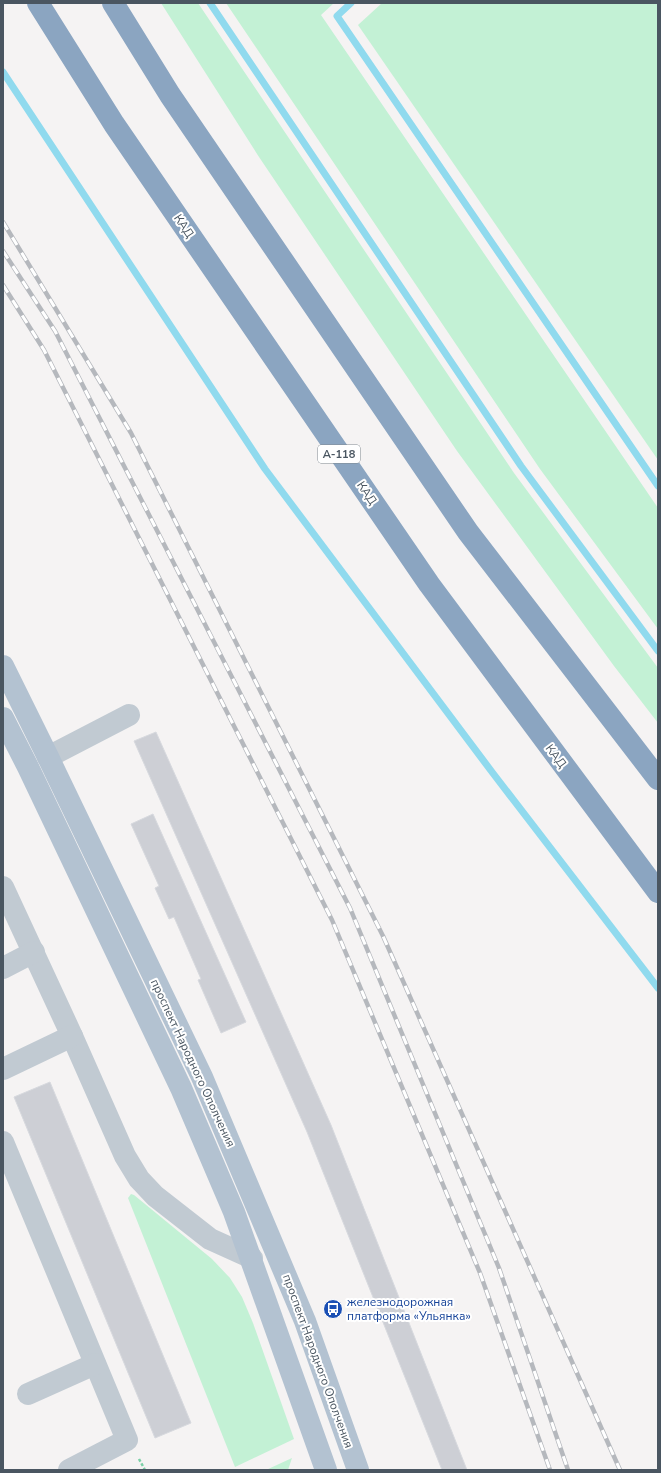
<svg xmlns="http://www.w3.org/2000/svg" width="661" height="1473" viewBox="0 0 661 1473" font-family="'Nunito Sans',sans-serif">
<rect width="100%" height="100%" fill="#f5f3f3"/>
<!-- green -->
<g fill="#c3f1d5">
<path d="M161 3H198L514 473 658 668V723L614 666 457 451 259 157Z"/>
<path d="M226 3H334L321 15 658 508V629L540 469Z"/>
<path d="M382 3H658V460L358 25Z"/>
<path d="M131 1194 134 1195 212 1259 230 1278 242 1297 253 1323 294 1439 235 1467 128 1198Z"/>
<path d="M292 1458 288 1470H266Z"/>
</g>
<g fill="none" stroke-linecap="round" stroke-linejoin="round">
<!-- stream -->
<g stroke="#90daee" stroke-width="7">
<path d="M210 3 521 466 658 651"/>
<path d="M351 3 337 16 658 486"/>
<path d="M3 72 265 469 492 772 658 988"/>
</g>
</g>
<!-- building -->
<g fill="#cdcfd5" stroke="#d7d9de">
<path d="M156 732 331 1125 467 1470H442L307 1132 134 741Z"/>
<path d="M153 814 246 1022 221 1033 198 980 201 979 174 917 169 919 155 888 159 886 131 824Z"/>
<path d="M50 1082 191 1423 155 1438 14 1097Z"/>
</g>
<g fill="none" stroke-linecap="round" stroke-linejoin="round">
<!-- path -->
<path stroke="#7ad0a6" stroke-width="2.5" stroke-dasharray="3 2" stroke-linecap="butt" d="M139 1459 145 1470"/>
<!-- minor -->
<g stroke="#c1cad2" stroke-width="22">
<path d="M48 757 129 715"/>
<path d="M3 887 72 1036 125 1156 139 1179 155 1196 210 1239 252 1258"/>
<path d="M3 968 34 952"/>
<path d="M3 1069 72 1036"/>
<path d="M3 1142 127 1440 69 1470"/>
<path d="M28 1394 95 1364"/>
</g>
<!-- major -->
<g stroke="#b3c2d1" stroke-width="22">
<path d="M3 666 48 757 202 1077 305 1321 358 1470"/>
<path d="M3 718 28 767 181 1088 234 1212 326 1470"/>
</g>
<!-- highway -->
<g stroke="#8ba5c1" stroke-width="22">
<path d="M38 3 114 124 429 584 658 892"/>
<path d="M113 3 170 95 468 532 658 779"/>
</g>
<defs>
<g id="rail">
<path d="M3 222 131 433 383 936 620 1470"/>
<path d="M3 251 55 331 350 908 499 1268 568 1470"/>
<path d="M3 285 44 350 332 920 480 1273 550 1470"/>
</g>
</defs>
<!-- rail casing -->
<use href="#rail" stroke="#b5b8bd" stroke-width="4.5"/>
<!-- rail -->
<use href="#rail" stroke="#fff" stroke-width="3" stroke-dasharray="9" stroke-linecap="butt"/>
</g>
<!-- icons -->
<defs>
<symbol id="bus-disc" viewBox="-11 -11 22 22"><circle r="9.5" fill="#1a4fb4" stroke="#fff"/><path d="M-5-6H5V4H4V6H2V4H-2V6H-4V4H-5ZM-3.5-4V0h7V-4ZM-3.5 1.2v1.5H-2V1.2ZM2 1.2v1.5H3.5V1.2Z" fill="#fff"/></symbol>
</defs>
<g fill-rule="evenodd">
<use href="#bus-disc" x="322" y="1298" width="22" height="22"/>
</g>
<g text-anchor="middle" stroke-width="4" stroke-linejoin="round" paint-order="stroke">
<!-- shield labels -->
<rect fill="#fff" stroke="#808990" stroke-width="1" x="318" y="445" width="42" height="18" rx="3"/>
<g font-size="11" font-weight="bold" fill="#4a5661">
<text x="339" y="458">А-118</text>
</g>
<!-- street labels -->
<g font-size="12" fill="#4a5661" stroke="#fff">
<text transform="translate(184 226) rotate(56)" y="4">КАД</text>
<text transform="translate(367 493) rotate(56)" y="4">КАД</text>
<text transform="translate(556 756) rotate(53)" y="4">КАД</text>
<text transform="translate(193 1063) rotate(65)" y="4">проспект Народного Ополчения</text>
<text transform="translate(318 1361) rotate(70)" y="4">проспект Народного Ополчения</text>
</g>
<!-- transit labels -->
<g font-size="12" fill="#164399" stroke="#fff" text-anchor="start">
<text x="347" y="1306">железнодорожная<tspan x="347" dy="14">платформа «Ульянка»</tspan></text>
</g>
</g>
<!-- border -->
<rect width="661" height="1473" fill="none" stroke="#4a5661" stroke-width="8"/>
</svg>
